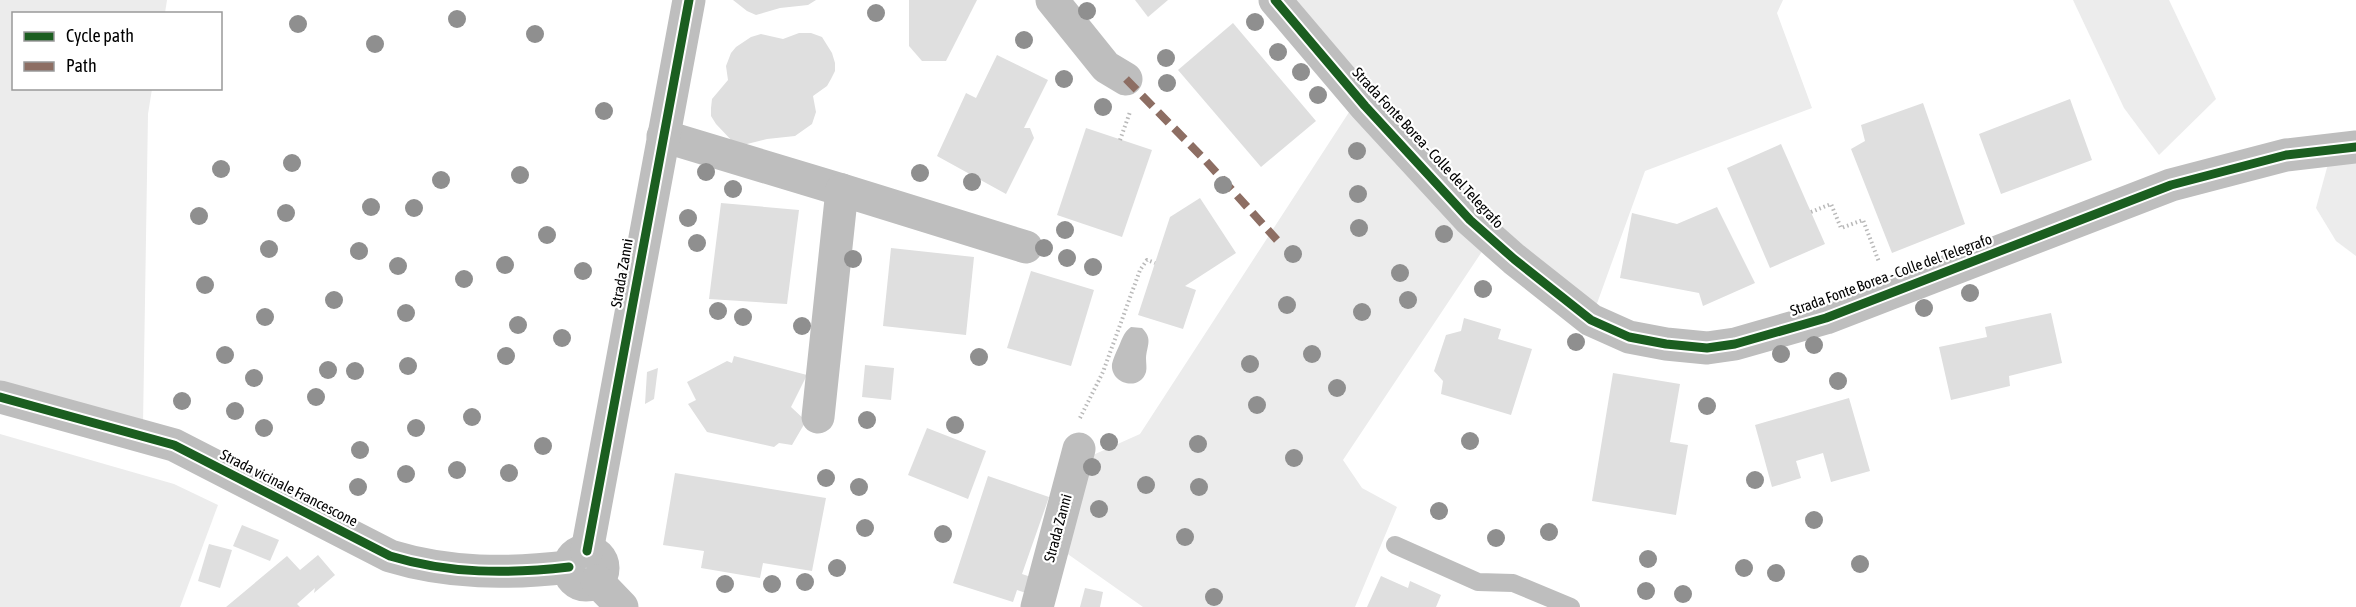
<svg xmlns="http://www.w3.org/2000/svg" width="2356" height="607" viewBox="0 0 2356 607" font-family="'Asap Condensed',sans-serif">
<rect width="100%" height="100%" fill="#fff"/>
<!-- green -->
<g fill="#ececec">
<path d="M0 0H167L165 13 14 14V88L152 89 148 114 143 425 0 397Z"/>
<path d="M1275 0H1783L1777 13 1812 108 1645 171 1591 320Z"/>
<path d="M2073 0H2169L2216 99 2159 155 2124 108Z"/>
<path d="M1353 106 1485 247 1343 460 1362 488 1397 507 1355 607H1143L1062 550 1093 455 1140 434Z"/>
<path d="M2356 161V256L2336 241 2316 208 2328 164Z"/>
<path d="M0 434 174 484 218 505 180 607H0Z"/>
</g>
<!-- water -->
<path fill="#bfbfbf" d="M1131 327 1142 328C1153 339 1147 345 1146 358 1146 363 1147 368 1146 372 1140 392 1110 384 1112 364 1113 359 1116 352 1119 346 1122 339 1124 332 1131 327Z"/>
<!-- building -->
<g fill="#dfdfdf">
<path d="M733 0H816L808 5 780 8 756 15 747 11Z"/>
<path d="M909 0H977L946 61H922L909 46Z"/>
<path d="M1135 0H1168L1148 17Z"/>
<path d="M1233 23 1316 121 1261 167 1178 70Z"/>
<path d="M799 33H811L822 37 832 53 835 63V71L831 79 827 86 813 96 816 112 812 124 795 136 767 139 743 145 734 143 716 124 711 116V108L712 99 728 80 726 66 731 53 736 47 751 37 761 34 783 39Z"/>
<path d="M997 55 1048 80 1024 128H1030L1034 138 1006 194 937 156 966 93 976 98Z"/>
<path d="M2070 99 2092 160 2001 194 1979 134Z"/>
<path d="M1923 103 1965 224 1892 253 1851 149 1865 141 1861 125Z"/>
<path d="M1086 128 1152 150 1122 237 1057 215Z"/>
<path d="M1781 144 1825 244 1770 268 1727 168Z"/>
<path d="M1200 198 1236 253 1185 286 1196 290 1183 329 1138 315 1170 217Z"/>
<path d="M721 203 799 210 787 304 709 299Z"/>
<path d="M1717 207 1755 283 1703 306 1699 293 1620 278 1632 213 1677 224Z"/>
<path d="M891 248 974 257 966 335 883 326Z"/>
<path d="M1031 271 1094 290 1071 366 1007 348Z"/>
<path d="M2051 313 2062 363 2009 376 2010 386 1951 400 1939 347 1987 337 1985 327Z"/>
<path d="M1464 318 1501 329 1498 339 1532 349 1511 415 1441 394 1443 381 1434 371 1446 335 1461 331Z"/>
<path d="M734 356 807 375 791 407 806 421 792 445 779 443 774 447 707 432 688 404 696 400 687 382 727 361 732 363Z"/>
<path d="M865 365 894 368 891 400 862 397Z"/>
<path d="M658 368 654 399 645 404 647 372Z"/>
<path d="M1613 373 1680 384 1670 442 1688 445 1676 515 1592 501Z"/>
<path d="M1849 398 1870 471 1831 482 1823 453 1796 461 1801 478 1772 487 1755 425Z"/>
<path d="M927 428 986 451 968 499 908 475Z"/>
<path d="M675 473 826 498 812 571 763 563 760 578 701 568 704 551 663 545Z"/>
<path d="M988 476 1049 497 1022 574 1031 577 1026 593 1017 590 1013 602 953 583Z"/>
<path d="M242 525 279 540 270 561 233 546Z"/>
<path d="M209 544 232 550 220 588 198 581Z"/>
<path d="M318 555 335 575 314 593 315 588 297 604 300 607H226L287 556 300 570Z"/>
<path d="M1381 576 1408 588 1410 581 1441 595 1436 607H1367Z"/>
<path d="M1085 588 1103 592 1100 607H1080Z"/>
</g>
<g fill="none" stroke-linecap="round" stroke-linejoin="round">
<!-- path -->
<g stroke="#b9b9b9" stroke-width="4" stroke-dasharray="1.5 3" stroke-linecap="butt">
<path d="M1120 140 1130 112"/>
<path d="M1811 212 1831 204 1841 228 1863 220 1879 262"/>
<path d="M1080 418 1103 372 1140 270 1147 260 1155 263"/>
</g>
<!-- service -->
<path stroke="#bebebe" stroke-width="18" d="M1395 545 1478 582 1513 583 1571 607"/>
<!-- minor -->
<g stroke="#bebebe" stroke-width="33">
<path d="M1052 0 1106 67 1126 79"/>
<path d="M1275 0 1365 106 1470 220 1514 259 1591 320 1629 337 1666 344 1707 348 1735 344 1826 318 2171 185 2286 155 2356 147"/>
<path d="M663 136 842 190"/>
<path d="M0 397 174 445 390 556C449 574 508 574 569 567"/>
<path d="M818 417 842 190 1026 247"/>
<circle cx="586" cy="568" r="17"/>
<path d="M587 551 689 0"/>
<path d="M597 581 622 607"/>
<path d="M1037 607 1079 449"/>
</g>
<!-- quiet -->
<path stroke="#8d6e63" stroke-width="8" stroke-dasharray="15 8" stroke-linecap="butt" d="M1126 79 1205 160 1277 240"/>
<defs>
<g id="cycleway">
<path d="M1275 0 1365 106 1470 220 1514 259 1591 320 1629 337 1666 344 1707 348 1735 344 1826 318 2171 185 2286 155 2356 147"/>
<path d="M0 397 174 445 390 556C449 574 508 574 569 567"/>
<path d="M587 551 689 0"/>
</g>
</defs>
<!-- cycleway casing -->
<use href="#cycleway" stroke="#fff" stroke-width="13"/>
<!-- cycleway -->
<use href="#cycleway" stroke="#1b5e20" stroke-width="9"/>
</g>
<!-- trees -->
<g fill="#8f8f8f">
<circle cx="1087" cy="11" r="9"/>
<circle cx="876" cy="13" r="9"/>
<circle cx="457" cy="19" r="9"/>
<circle cx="1255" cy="22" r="9"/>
<circle cx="298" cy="24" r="9"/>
<circle cx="535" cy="34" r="9"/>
<circle cx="1024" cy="40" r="9"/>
<circle cx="375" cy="44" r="9"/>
<circle cx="1278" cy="52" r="9"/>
<circle cx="1166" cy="58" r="9"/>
<circle cx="1301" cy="72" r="9"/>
<circle cx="1064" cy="79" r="9"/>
<circle cx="1167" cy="83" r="9"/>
<circle cx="1318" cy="95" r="9"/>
<circle cx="1103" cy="107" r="9"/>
<circle cx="604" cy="111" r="9"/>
<circle cx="1357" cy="151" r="9"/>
<circle cx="292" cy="163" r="9"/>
<circle cx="221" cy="169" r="9"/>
<circle cx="706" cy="172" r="9"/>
<circle cx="920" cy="173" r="9"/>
<circle cx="520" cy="175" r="9"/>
<circle cx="441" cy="180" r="9"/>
<circle cx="972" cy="182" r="9"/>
<circle cx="1223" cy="185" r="9"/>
<circle cx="733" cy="189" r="9"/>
<circle cx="1358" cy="194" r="9"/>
<circle cx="371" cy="207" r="9"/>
<circle cx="414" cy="208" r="9"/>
<circle cx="286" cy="213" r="9"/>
<circle cx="199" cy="216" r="9"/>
<circle cx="688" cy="218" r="9"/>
<circle cx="1359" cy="228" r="9"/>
<circle cx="1065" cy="230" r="9"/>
<circle cx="1444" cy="234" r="9"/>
<circle cx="547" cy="235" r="9"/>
<circle cx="697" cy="243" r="9"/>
<circle cx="1044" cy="248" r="9"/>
<circle cx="269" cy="249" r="9"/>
<circle cx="359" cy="251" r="9"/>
<circle cx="1293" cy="254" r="9"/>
<circle cx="1067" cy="258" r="9"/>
<circle cx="853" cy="259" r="9"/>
<circle cx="505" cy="265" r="9"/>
<circle cx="398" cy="266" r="9"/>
<circle cx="1093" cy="267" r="9"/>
<circle cx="583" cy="271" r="9"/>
<circle cx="1400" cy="273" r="9"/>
<circle cx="464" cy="279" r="9"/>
<circle cx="205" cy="285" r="9"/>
<circle cx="1483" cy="289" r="9"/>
<circle cx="1970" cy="293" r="9"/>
<circle cx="334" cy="300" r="9"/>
<circle cx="1408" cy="300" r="9"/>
<circle cx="1287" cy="305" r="9"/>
<circle cx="1924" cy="308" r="9"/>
<circle cx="718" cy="311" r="9"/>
<circle cx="1362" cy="312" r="9"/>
<circle cx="406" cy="313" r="9"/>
<circle cx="265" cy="317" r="9"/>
<circle cx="743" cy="317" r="9"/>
<circle cx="518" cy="325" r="9"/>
<circle cx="802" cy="326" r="9"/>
<circle cx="562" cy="338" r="9"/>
<circle cx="1576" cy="342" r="9"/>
<circle cx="1814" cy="345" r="9"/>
<circle cx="1312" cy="354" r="9"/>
<circle cx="1781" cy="354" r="9"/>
<circle cx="225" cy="355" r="9"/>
<circle cx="506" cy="356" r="9"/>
<circle cx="979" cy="357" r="9"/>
<circle cx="1250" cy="364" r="9"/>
<circle cx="408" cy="366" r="9"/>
<circle cx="328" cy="370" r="9"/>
<circle cx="355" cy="371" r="9"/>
<circle cx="254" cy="378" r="9"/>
<circle cx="1838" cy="381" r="9"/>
<circle cx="1337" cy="388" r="9"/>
<circle cx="316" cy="397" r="9"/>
<circle cx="182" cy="401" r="9"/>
<circle cx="1257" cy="405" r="9"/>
<circle cx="1707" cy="406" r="9"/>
<circle cx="235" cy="411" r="9"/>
<circle cx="472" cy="417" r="9"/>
<circle cx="867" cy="420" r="9"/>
<circle cx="955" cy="425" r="9"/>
<circle cx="264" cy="428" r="9"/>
<circle cx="416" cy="428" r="9"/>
<circle cx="1470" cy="441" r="9"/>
<circle cx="1109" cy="442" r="9"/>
<circle cx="1198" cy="444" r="9"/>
<circle cx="543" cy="446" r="9"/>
<circle cx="360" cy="450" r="9"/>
<circle cx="1294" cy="458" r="9"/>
<circle cx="1092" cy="467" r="9"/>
<circle cx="457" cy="470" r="9"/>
<circle cx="509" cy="473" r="9"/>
<circle cx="406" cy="474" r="9"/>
<circle cx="826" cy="478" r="9"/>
<circle cx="1755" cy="480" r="9"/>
<circle cx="1146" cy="485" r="9"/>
<circle cx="358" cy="487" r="9"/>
<circle cx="859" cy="487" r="9"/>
<circle cx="1199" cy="487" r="9"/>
<circle cx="1099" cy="509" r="9"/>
<circle cx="1439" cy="511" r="9"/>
<circle cx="1814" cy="520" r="9"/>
<circle cx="865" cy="528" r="9"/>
<circle cx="1549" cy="532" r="9"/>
<circle cx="943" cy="534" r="9"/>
<circle cx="1185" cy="537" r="9"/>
<circle cx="1496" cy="538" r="9"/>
<circle cx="1648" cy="559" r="9"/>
<circle cx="1860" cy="564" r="9"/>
<circle cx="837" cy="568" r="9"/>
<circle cx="1744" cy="568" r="9"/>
<circle cx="1776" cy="573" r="9"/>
<circle cx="805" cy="582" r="9"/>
<circle cx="725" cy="584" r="9"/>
<circle cx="772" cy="584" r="9"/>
<circle cx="1646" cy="591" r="9"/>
<circle cx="1683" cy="594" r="9"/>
<circle cx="1214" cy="597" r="9"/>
</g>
<g text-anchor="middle" stroke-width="4.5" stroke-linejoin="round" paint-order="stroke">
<!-- street labels -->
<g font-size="15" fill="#000" stroke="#fff">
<text transform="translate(1428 148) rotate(47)" y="5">Strada Fonte Borea - Colle del Telegrafo</text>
<text transform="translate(622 273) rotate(-80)" y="5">Strada Zanni</text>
<text transform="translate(1891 275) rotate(-20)" y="5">Strada Fonte Borea - Colle del Telegrafo</text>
<text transform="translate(289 488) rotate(27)" y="5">Strada vicinale Francescone</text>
<text transform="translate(1058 528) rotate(-75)" y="5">Strada Zanni</text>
</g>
</g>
<!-- legend -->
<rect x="12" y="12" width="210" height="78" fill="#ffffff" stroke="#999999" stroke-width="1.5"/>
<rect x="24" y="32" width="30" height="9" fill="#1b5e20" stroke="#999999" stroke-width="1.5"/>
<text x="66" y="42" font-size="18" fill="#000000">Cycle path</text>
<rect x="24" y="62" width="30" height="9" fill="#8d6e63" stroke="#999999" stroke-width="1.5"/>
<text x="66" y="72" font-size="18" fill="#000000">Path</text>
</svg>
